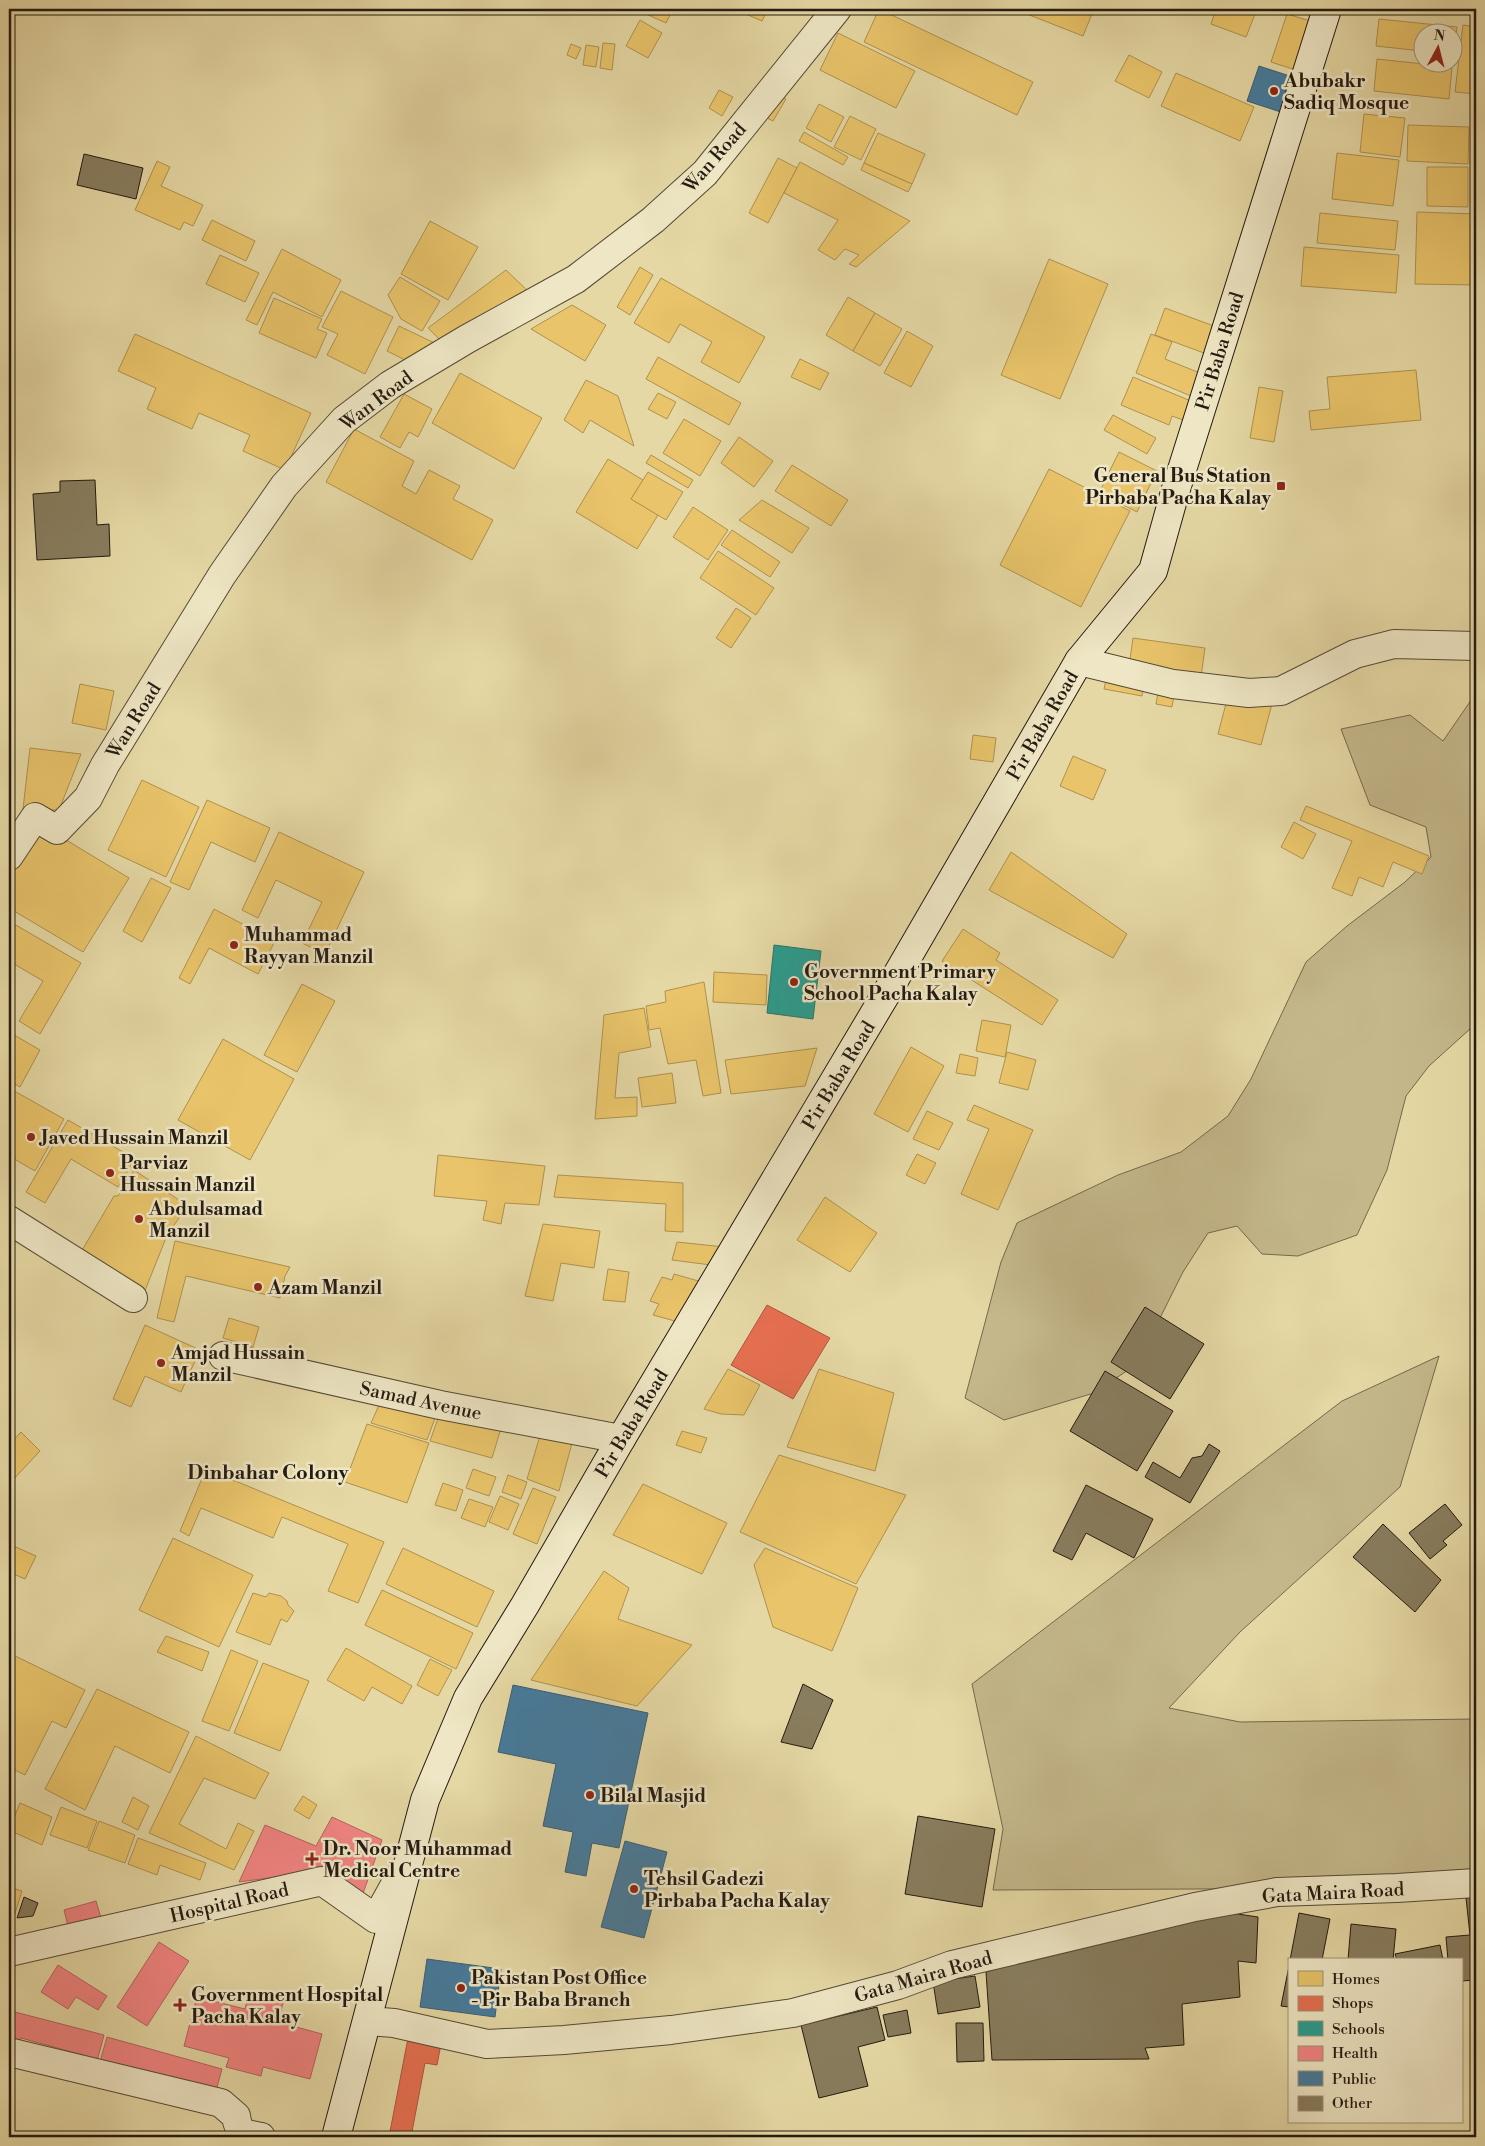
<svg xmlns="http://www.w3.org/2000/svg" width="1485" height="2146" viewBox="0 0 1485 2146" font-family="'Libre Bodoni',serif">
<rect width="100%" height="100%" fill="#e5d8a4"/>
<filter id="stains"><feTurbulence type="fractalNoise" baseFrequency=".004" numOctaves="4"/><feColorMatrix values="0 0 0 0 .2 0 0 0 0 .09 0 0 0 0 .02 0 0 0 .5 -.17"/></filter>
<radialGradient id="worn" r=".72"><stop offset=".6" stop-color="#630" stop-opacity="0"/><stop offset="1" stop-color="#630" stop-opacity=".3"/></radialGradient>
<!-- green -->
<g fill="#c4b88b" stroke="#74694e">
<path d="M1476 693V1019L1470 1029 1429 1066 1406 1096 1387 1170 1357 1235 1298 1256 1262 1254 1237 1226 1208 1233 1183 1272 1137 1364 1094 1393 1004 1420 965 1398 1001 1262 1017 1223 1118 1175 1181 1152 1228 1116 1251 1079 1306 962 1347 926 1405 882 1431 857 1426 827 1370 805 1341 729 1410 715 1443 741Z"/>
<path d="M1439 1356 1400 1487 1240 1632 1169 1708 1240 1722 1476 1719V1883L1397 1888 993 1890 1003 1829 972 1684 1342 1401Z"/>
</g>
<!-- homes -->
<g fill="#e9c46a" stroke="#ae9150">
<path d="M635 9H673L666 23Z"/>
<path d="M734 9H768L762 21Z"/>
<path d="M879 9 1033 82 1017 115 864 42Z"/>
<path d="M1014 9H1094L1083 36Z"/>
<path d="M1184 9H1200L1198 14Z"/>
<path d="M1216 9H1257L1246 37 1211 24Z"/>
<path d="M1428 9H1463V13Z"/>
<path d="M1287 14 1317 23 1302 72 1271 62Z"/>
<path d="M1379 19 1457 27 1454 54H1452V32H1422V51L1376 46Z"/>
<path d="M640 20 662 33 648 58 626 46Z"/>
<path d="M1463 25 1476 27V94L1455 92Z"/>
<path d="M838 33 915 71 896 108 820 70Z"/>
<path d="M603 43 615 44 612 70 600 68Z"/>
<path d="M571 44 581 48 576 59 567 55Z"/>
<path d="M586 45 599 47 596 67 583 65Z"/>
<path d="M1129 55 1162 72 1149 98 1115 81Z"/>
<path d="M1377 59 1452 67 1449 99 1374 91Z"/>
<path d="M1176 73 1254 107 1240 141 1161 106Z"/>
<path d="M719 90 733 97 722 116 709 108Z"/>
<path d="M773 91 786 99 773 121 759 114Z"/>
<path d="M819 104 844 117 831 142 806 128Z"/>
<path d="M1364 114 1405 118 1400 157 1360 152Z"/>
<path d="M850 116 876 129 861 160 834 147Z"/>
<path d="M1408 125 1469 127 1468 164 1407 161Z"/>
<path d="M804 132 848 157 843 165 799 141Z"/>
<path d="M878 133 925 154 912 184 864 163Z"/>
<path d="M1337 153 1399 160 1393 206 1332 199Z"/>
<path d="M778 158 797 168 768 223 749 213Z"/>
<path d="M157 161 170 167 161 186 203 205 193 226 184 222 180 230 135 210Z"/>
<path d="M800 162 910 221 856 267 849 264 859 255 845 249 835 260 818 250 838 220 784 193Z"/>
<path d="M864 163 912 184 908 192 861 170Z"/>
<path d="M1475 163 1476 164V187H1473Z"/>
<path d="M1427 167H1468V207L1427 206Z"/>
<path d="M1417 212 1476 214V285L1415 284Z"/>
<path d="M1320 213 1398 221 1395 250 1317 243Z"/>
<path d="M212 220 255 241 246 261 202 240Z"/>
<path d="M430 221 478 247 448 300 401 274Z"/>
<path d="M1304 247 1399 255 1396 293 1301 286Z"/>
<path d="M282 249 341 280 322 317 273 292 257 325 246 320Z"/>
<path d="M220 255 259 273 245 302 206 284Z"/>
<path d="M1049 259 1108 284 1060 399 1001 375Z"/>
<path d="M640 267 653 275 630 315 617 307Z"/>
<path d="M506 270 532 295 444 344 428 328Z"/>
<path d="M400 277 440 301 422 331 401 319 388 295Z"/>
<path d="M661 278 765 337 739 383 701 362 712 342 680 324 669 343 634 323Z"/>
<path d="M341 291 393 317 365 374 327 355 338 334 322 327Z"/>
<path d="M848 297 875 313 853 351 826 335Z"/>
<path d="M274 298 322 319 317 329 327 333 316 358 259 333Z"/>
<path d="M572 305 606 325 585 361 531 329Z"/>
<path d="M1165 308 1214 326 1204 353 1155 335Z"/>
<path d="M875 313 902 329 880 366 853 351Z"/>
<path d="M399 326 443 347 411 363 387 351Z"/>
<path d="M907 331 933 346 911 387 884 373Z"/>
<path d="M135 334 311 413 285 470 243 451 250 435 199 413 192 429 147 409 156 388 118 371Z"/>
<path d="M1151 334 1172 342 1165 359 1200 373 1191 396 1136 373Z"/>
<path d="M658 357 741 403 729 425 646 379Z"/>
<path d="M800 359 829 373 820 390 791 377Z"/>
<path d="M1416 370 1421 420 1311 430 1309 411 1330 409 1327 377Z"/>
<path d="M460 373 542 418 514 469 432 423Z"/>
<path d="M1133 377 1191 401 1183 420 1172 416 1169 425 1121 405Z"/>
<path d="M586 380 618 396 634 446 590 420 583 433 564 420Z"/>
<path d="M1259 387 1283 391 1274 442 1250 438Z"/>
<path d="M658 393 676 402 667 419 648 409Z"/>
<path d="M404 394 432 409 418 437 409 432 400 448 380 437Z"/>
<path d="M1113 415 1156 438 1147 454 1104 430Z"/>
<path d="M684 419 721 441 700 476 663 453Z"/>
<path d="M354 429 414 461 402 486 416 494 429 470 460 486 453 499 493 520 472 560 326 482Z"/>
<path d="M739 437 773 461 754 487 721 463Z"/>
<path d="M1119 452 1157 471 1137 512 1099 493Z"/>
<path d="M651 455 693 480 688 488 646 463Z"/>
<path d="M608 459 643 480 631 499 658 515 637 549 576 512Z"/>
<path d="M792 465 848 500 831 526 775 491Z"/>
<path d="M1049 469 1130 511 1081 607 1000 565Z"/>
<path d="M648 472 683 492 666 520 631 499Z"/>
<path d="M762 500 809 528 792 553 739 520Z"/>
<path d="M693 507 728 530 708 560 673 537Z"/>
<path d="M732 530 780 562 770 577 721 545Z"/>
<path d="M718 551 774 588 756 615 700 578Z"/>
<path d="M736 608 751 618 731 648 716 638Z"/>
<path d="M1133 638 1205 648 1201 677 1129 666Z"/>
<path d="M1107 675 1144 682 1142 696 1104 689Z"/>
<path d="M80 684 114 691 106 730 72 723Z"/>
<path d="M1159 687 1175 690 1172 707 1156 704Z"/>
<path d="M1229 692 1272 704 1261 745 1218 734Z"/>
<path d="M973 735 996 738 993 762 970 759Z"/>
<path d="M30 748 81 754 59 810 23 809Z"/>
<path d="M1073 756 1106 770 1093 800 1060 786Z"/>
<path d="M142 780 199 807 166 877 108 850Z"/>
<path d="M207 800 270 828 255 862 211 842 189 890 170 882Z"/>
<path d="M1306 806 1429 856 1422 874 1393 862 1383 887 1359 877 1352 896 1332 888 1352 841 1300 820Z"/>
<path d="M1294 822 1316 834 1303 859 1281 847Z"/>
<path d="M38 823 129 878 83 952 9 908V871Z"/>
<path d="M279 832 364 872 325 954 302 943 322 902 276 880 258 918 242 910Z"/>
<path d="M1011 852 1127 934 1113 958 989 890Z"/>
<path d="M151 878 171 888 142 942 123 931Z"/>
<path d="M214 909 275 941 258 974 209 948 190 984 179 978Z"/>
<path d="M9 921 81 963 40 1034 19 1021 43 981 9 961Z"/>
<path d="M963 929 1000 953 996 960 1058 1000 1042 1025 942 961Z"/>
<path d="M714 972 767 975 766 1005 713 1002Z"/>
<path d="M704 982 721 1093 703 1096 696 1060 668 1064 660 1028 649 1030 646 1006 666 1002 665 991Z"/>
<path d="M302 984 335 1001 297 1072 264 1055Z"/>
<path d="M644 1008 651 1047 619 1053 615 1098 637 1097V1116L595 1119 604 1015Z"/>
<path d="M982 1020 1011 1025 1005 1057 976 1051Z"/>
<path d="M9 1032 40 1050 20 1087 9 1081Z"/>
<path d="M223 1039 294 1079 250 1160 178 1120Z"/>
<path d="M911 1047 944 1066 908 1132 874 1114Z"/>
<path d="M817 1048 805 1086 731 1094 725 1060Z"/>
<path d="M1007 1052 1036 1060 1028 1090 999 1083Z"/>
<path d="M960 1054 978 1058 975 1076 956 1073Z"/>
<path d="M672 1073 676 1103 642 1107 638 1078Z"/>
<path d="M9 1088 64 1119 35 1171 9 1156Z"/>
<path d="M974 1105 1033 1130 998 1210 961 1194 989 1129 967 1120Z"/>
<path d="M927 1111 953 1123 939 1150 913 1139Z"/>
<path d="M68 1120 135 1159 118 1187 71 1159 45 1203 26 1192Z"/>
<path d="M917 1154 936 1163 925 1184 906 1175Z"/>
<path d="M438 1155 545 1166 539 1205 505 1203 501 1224 483 1220 487 1201 434 1196Z"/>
<path d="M134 1170 188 1206 168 1233 144 1293 81 1252 114 1196H118Z"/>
<path d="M558 1175 683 1183V1232L665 1231 666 1204 554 1197Z"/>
<path d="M825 1197 877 1233 850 1272 797 1240Z"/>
<path d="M543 1224 600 1231 594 1268 561 1263 553 1301 525 1296Z"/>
<path d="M175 1241 290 1267 285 1276 280 1298 186 1276 174 1322 157 1318Z"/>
<path d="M677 1242 725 1247 711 1265 672 1260Z"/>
<path d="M608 1269 629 1272 625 1302 603 1300Z"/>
<path d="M674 1274 702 1282 682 1323 653 1315 659 1304 650 1301 662 1277 672 1280Z"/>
<path d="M229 1318 259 1327 253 1347 223 1338Z"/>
<path d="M145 1325 200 1350 181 1392 145 1376 131 1407 113 1399Z"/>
<path d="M728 1369 760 1385 744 1415 721 1414 704 1409Z"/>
<path d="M819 1369 894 1393 875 1471 787 1447Z"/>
<path d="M383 1396 438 1410 427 1440 371 1423Z"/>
<path d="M441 1410 502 1425 492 1458 430 1441Z"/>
<path d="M367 1424 429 1443 407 1503 345 1482Z"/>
<path d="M542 1429 574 1436 559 1491 527 1479Z"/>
<path d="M682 1431 707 1438 701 1453 676 1445Z"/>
<path d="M21 1432 40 1451 9 1484V1445Z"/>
<path d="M779 1455 906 1495 856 1584 740 1532Z"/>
<path d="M206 1469 384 1542 358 1603 328 1591 348 1544 282 1517 273 1538 201 1508 189 1536 180 1531Z"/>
<path d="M473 1469 496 1477 489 1496 466 1488Z"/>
<path d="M508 1475 527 1482 521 1499 502 1492Z"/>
<path d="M443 1483 463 1490 456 1511 435 1505Z"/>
<path d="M643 1484 727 1523 702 1574 613 1535Z"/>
<path d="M533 1488 556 1497 537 1544 513 1534Z"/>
<path d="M500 1496 519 1504 508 1530 489 1522Z"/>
<path d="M469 1499 493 1507 485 1527 461 1518Z"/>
<path d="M173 1538 253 1575 219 1647 139 1610Z"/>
<path d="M9 1544 36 1556 25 1579 9 1572Z"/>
<path d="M403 1548 494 1591 477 1627 386 1584Z"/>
<path d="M765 1548 858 1588 832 1651 773 1627 754 1565Z"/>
<path d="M604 1571 629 1588 618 1619 692 1645 637 1706 531 1680Z"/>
<path d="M382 1590 473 1633 456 1669 365 1625Z"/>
<path d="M253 1593 266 1597 269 1593 281 1596 287 1601 288 1605 294 1611 287 1622 281 1619 270 1645 236 1632Z"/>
<path d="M166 1636 209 1652 202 1671 157 1652Z"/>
<path d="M346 1648 412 1686 402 1704 372 1687 364 1701 327 1680Z"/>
<path d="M231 1650 258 1661 229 1731 202 1721Z"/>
<path d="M9 1653 85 1690 66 1728 52 1721 25 1775 9 1767Z"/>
<path d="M430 1659 452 1670 438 1696 417 1685Z"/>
<path d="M263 1663 309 1681 280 1751 234 1733Z"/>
<path d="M97 1689 189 1732 170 1773 115 1746 85 1810 45 1789Z"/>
<path d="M196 1736 269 1773 255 1799 204 1778 179 1824 226 1849 238 1823 254 1831 234 1870 149 1833Z"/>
<path d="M303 1796 317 1805 309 1819 294 1810Z"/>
<path d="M133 1797 149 1806 138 1830 122 1822Z"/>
<path d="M20 1803 52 1817 42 1845 9 1830Z"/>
<path d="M61 1807 97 1821 87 1848 50 1835Z"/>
<path d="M99 1821 135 1835 125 1863 88 1850Z"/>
<path d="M138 1838 206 1863 200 1880 160 1865 157 1875 128 1864Z"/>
<path d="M9 1887 22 1891 9 1933Z"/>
</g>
<!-- shops -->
<g fill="#e76f51" stroke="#ac563e">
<path d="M767 1305 830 1338 793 1399 731 1365Z"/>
<path d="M408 2038 441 2044 437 2065 425 2063 411 2137H389Z"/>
</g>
<!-- schools -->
<path fill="#2a9d8f" stroke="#28766a" d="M774 945 821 951 813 1019 767 1013Z"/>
<!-- health -->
<g fill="#f28482" stroke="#b46460">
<path d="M332 1817 382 1840 361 1899 314 1872 239 1882 265 1825 316 1846Z"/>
<path d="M96 1901 102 1921 69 1930 64 1910Z"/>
<path d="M159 1942 189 1961 147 2026 117 2007Z"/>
<path d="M58 1965 107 1996 98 2010 76 1997 68 2009 41 1992Z"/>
<path d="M250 1990 284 1999 278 2022 322 2034 310 2079 263 2067 261 2076 226 2067 229 2058 184 2046 197 1997 245 2009Z"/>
<path d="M11 2011 104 2035 96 2065 81 2061 83 2055 21 2038 18 2047 9 2044V2019Z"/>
<path d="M107 2037 222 2069 214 2098 99 2065Z"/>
</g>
<!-- public -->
<g fill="#457b9d" stroke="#3b5e73">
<path d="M1259 66 1302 80 1290 115 1247 101Z"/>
<path d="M513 1685 648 1713 619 1848 592 1843 586 1876 565 1872 573 1832 543 1826 556 1764 498 1752Z"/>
<path d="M625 1841 667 1852 644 1938 601 1927Z"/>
<path d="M427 1959 501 1969 495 2017 420 2007Z"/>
</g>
<!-- building -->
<g fill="#887d5e" stroke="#241a12">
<path d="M84 154 143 168 136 199 77 185Z"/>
<path d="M95 480 97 525 109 524 110 556 37 560 33 494 60 492V481Z"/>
<path d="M1145 1307 1204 1344 1170 1399 1111 1362Z"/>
<path d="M1105 1371 1173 1411 1137 1471 1070 1431Z"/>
<path d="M1209 1444 1220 1451 1190 1503 1145 1477 1153 1462 1180 1478 1192 1458 1202 1456Z"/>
<path d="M1086 1485 1153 1519 1134 1558 1086 1533 1072 1560 1053 1551Z"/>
<path d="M1445 1504 1462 1525 1443 1541 1447 1545 1430 1559 1409 1533Z"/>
<path d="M1383 1524 1441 1580 1415 1612 1353 1557Z"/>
<path d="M803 1684 833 1700 812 1749 781 1742Z"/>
<path d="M918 1816 995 1829 982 1907 905 1894Z"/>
<path d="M24 1897 38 1903 33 1916 17 1918Z"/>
<path d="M1476 1897V1980L1461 1981V1960H1448L1446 1937 1470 1935 1466 1898Z"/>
<path d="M1231 1913 1258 1917 1256 1963 1238 1961 1240 1997 1182 2004 1184 2045 1145 2048 1149 2059 992 2060 986 1972 1138 1925Z"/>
<path d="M1299 1913 1330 1919 1322 1960H1290Z"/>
<path d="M1351 1924 1396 1929 1393 1960H1348Z"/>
<path d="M1440 1945 1443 1960H1397L1395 1954Z"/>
<path d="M1289 1966V2007L1281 2006Z"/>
<path d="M975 1976 980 2007 938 2014 933 1982Z"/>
<path d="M877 2007 885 2040 858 2047 868 2086 819 2098 801 2025Z"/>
<path d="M907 2010 911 2033 888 2037 883 2015Z"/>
<path d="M956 2023H983L984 2061 957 2062Z"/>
</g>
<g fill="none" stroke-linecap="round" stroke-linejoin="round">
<defs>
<g id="minor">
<path d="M1079 661 1173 684 1249 693 1281 691 1355 654 1394 644 1476 646"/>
<path d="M9 1220 133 1298"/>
<path d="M223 1356 440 1405 621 1439"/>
<path d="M9 1952 322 1881 376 1919 402 1872"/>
<path d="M368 2021 394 2023 487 2044 564 2040 671 2030 793 2013 898 1985 952 1965 1195 1907 1277 1892 1397 1888 1476 1883"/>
<path d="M9 2052 221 2103 236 2116C239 2135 243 2133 261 2137"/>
</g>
<path id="tertiary" d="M9 856 35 817 57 830 88 798 105 765 222 575 284 486 344 420 390 385 467 339 576 279 653 220 705 173 837 9"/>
<path id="secondary" d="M336 2137 425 1800 468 1698 525 1605 621 1439 886 994 1079 661 1153 571 1175 492 1327 9"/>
</defs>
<!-- minor casing -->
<use href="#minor" stroke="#544a36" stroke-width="30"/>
<!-- tertiary casing -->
<use href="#tertiary" stroke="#544a36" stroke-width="30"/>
<!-- secondary casing -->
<use href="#secondary" stroke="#241a12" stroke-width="30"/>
<!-- minor -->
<use href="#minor" stroke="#eee6c4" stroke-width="28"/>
<!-- tertiary -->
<use href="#tertiary" stroke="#eee6c4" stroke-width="28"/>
<!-- secondary -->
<use href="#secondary" stroke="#eee6c4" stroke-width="28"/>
</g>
<!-- markers -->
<g fill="#8f2418" stroke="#eee6c4" stroke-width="2">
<circle cx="1274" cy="91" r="5"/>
<rect x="1276" y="481" width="10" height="10" rx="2.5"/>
<circle cx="234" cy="945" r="5"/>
<circle cx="794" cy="982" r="5"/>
<circle cx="31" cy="1137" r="5"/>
<circle cx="110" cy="1173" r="5"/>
<circle cx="139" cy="1219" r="5"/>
<circle cx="258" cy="1287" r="5"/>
<circle cx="161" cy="1363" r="5"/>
<circle cx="590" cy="1795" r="5"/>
<path d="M309.5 1851.5h5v5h5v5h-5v5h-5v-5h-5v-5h5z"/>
<circle cx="634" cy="1889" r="5"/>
<circle cx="461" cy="1988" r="5"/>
<path d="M177.5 1997.5h5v5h5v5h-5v5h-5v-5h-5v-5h5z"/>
</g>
<g text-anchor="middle" stroke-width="5" stroke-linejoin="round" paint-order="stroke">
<!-- poi labels -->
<g font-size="19" font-weight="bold" fill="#241a12" stroke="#eee6c4" text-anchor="start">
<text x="1284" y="87">Abubakr<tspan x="1284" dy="22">Sadiq Mosque</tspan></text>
<text x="1271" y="482" text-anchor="end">General Bus Station<tspan x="1271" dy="22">Pirbaba Pacha Kalay</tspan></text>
<text x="244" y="941">Muhammad<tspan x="244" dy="22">Rayyan Manzil</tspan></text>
<text x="804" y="978">Government Primary<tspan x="804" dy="22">School Pacha Kalay</tspan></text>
<text x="41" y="1144">Javed Hussain Manzil</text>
<text x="120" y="1169">Parviaz<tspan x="120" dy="22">Hussain Manzil</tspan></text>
<text x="149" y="1215">Abdulsamad<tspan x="149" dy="22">Manzil</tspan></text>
<text x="268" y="1294">Azam Manzil</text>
<text x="171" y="1359">Amjad Hussain<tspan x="171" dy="22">Manzil</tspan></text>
<text x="600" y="1802">Bilal Masjid</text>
<text x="323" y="1855">Dr. Noor Muhammad<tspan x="323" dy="22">Medical Centre</tspan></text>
<text x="644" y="1885">Tehsil Gadezi<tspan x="644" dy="22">Pirbaba Pacha Kalay</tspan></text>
<text x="471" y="1984">Pakistan Post Office<tspan x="471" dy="22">- Pir Baba Branch</tspan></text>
<text x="191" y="2001">Government Hospital<tspan x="191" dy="22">Pacha Kalay</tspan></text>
</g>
<!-- street labels -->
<g font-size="19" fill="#241a12" stroke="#eee6c4">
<text transform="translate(714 157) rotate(-49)" y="7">Wan Road</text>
<text transform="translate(1219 351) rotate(-73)" y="7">Pir Baba Road</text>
<text transform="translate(376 400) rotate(-37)" y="7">Wan Road</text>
<text transform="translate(133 720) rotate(-58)" y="7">Wan Road</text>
<text transform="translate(1042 725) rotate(-60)" y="7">Pir Baba Road</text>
<text transform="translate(838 1075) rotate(-59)" y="7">Pir Baba Road</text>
<text transform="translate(421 1400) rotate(12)" y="7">Samad Avenue</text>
<text transform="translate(631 1423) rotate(-59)" y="7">Pir Baba Road</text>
<text transform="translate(1333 1892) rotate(-3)" y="7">Gata Maira Road</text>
<text transform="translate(229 1902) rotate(-13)" y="7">Hospital Road</text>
<text transform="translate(923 1976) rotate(-16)" y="7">Gata Maira Road</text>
</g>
<!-- neighbourhood labels -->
<g font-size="20" font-weight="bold" fill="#241a12" stroke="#eee6c4">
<text x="268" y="1479">Dinbahar Colony</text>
</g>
</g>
<!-- margin -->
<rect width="1485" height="2146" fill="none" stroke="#e5d8a4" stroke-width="30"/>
<rect x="10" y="10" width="1465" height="2126" fill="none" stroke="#241a12" stroke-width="2.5"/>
<rect x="15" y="15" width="1455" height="2116" fill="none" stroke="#241a12"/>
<!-- legend -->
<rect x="1288" y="1958" width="175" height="165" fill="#eee6c4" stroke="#9d947d"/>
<rect x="1298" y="1971" width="25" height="15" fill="#e9c46a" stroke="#9d947d"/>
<text x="1332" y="1984" font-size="15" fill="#241a12">Homes</text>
<rect x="1298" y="1996" width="25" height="15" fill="#e76f51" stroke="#9d947d"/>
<text x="1332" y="2008" font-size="15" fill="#241a12">Shops</text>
<rect x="1298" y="2021" width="25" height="15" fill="#2a9d8f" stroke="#9d947d"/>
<text x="1332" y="2034" font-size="15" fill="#241a12">Schools</text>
<rect x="1298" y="2046" width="25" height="15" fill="#f28482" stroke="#9d947d"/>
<text x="1332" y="2058" font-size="15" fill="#241a12">Health</text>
<rect x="1298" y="2071" width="25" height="15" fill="#457b9d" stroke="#9d947d"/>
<text x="1332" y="2084" font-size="15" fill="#241a12">Public</text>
<rect x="1298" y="2096" width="25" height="15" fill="#887d5e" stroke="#9d947d"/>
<text x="1332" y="2108" font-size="15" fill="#241a12">Other</text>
<!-- north arrow -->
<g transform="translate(1438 48) rotate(7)"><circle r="24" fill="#eee6c4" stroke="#9d947d"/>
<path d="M0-4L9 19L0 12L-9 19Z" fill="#8f2418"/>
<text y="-8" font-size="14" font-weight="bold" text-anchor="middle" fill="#241a12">N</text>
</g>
<rect width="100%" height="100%" filter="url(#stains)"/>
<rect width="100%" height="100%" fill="url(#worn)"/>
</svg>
